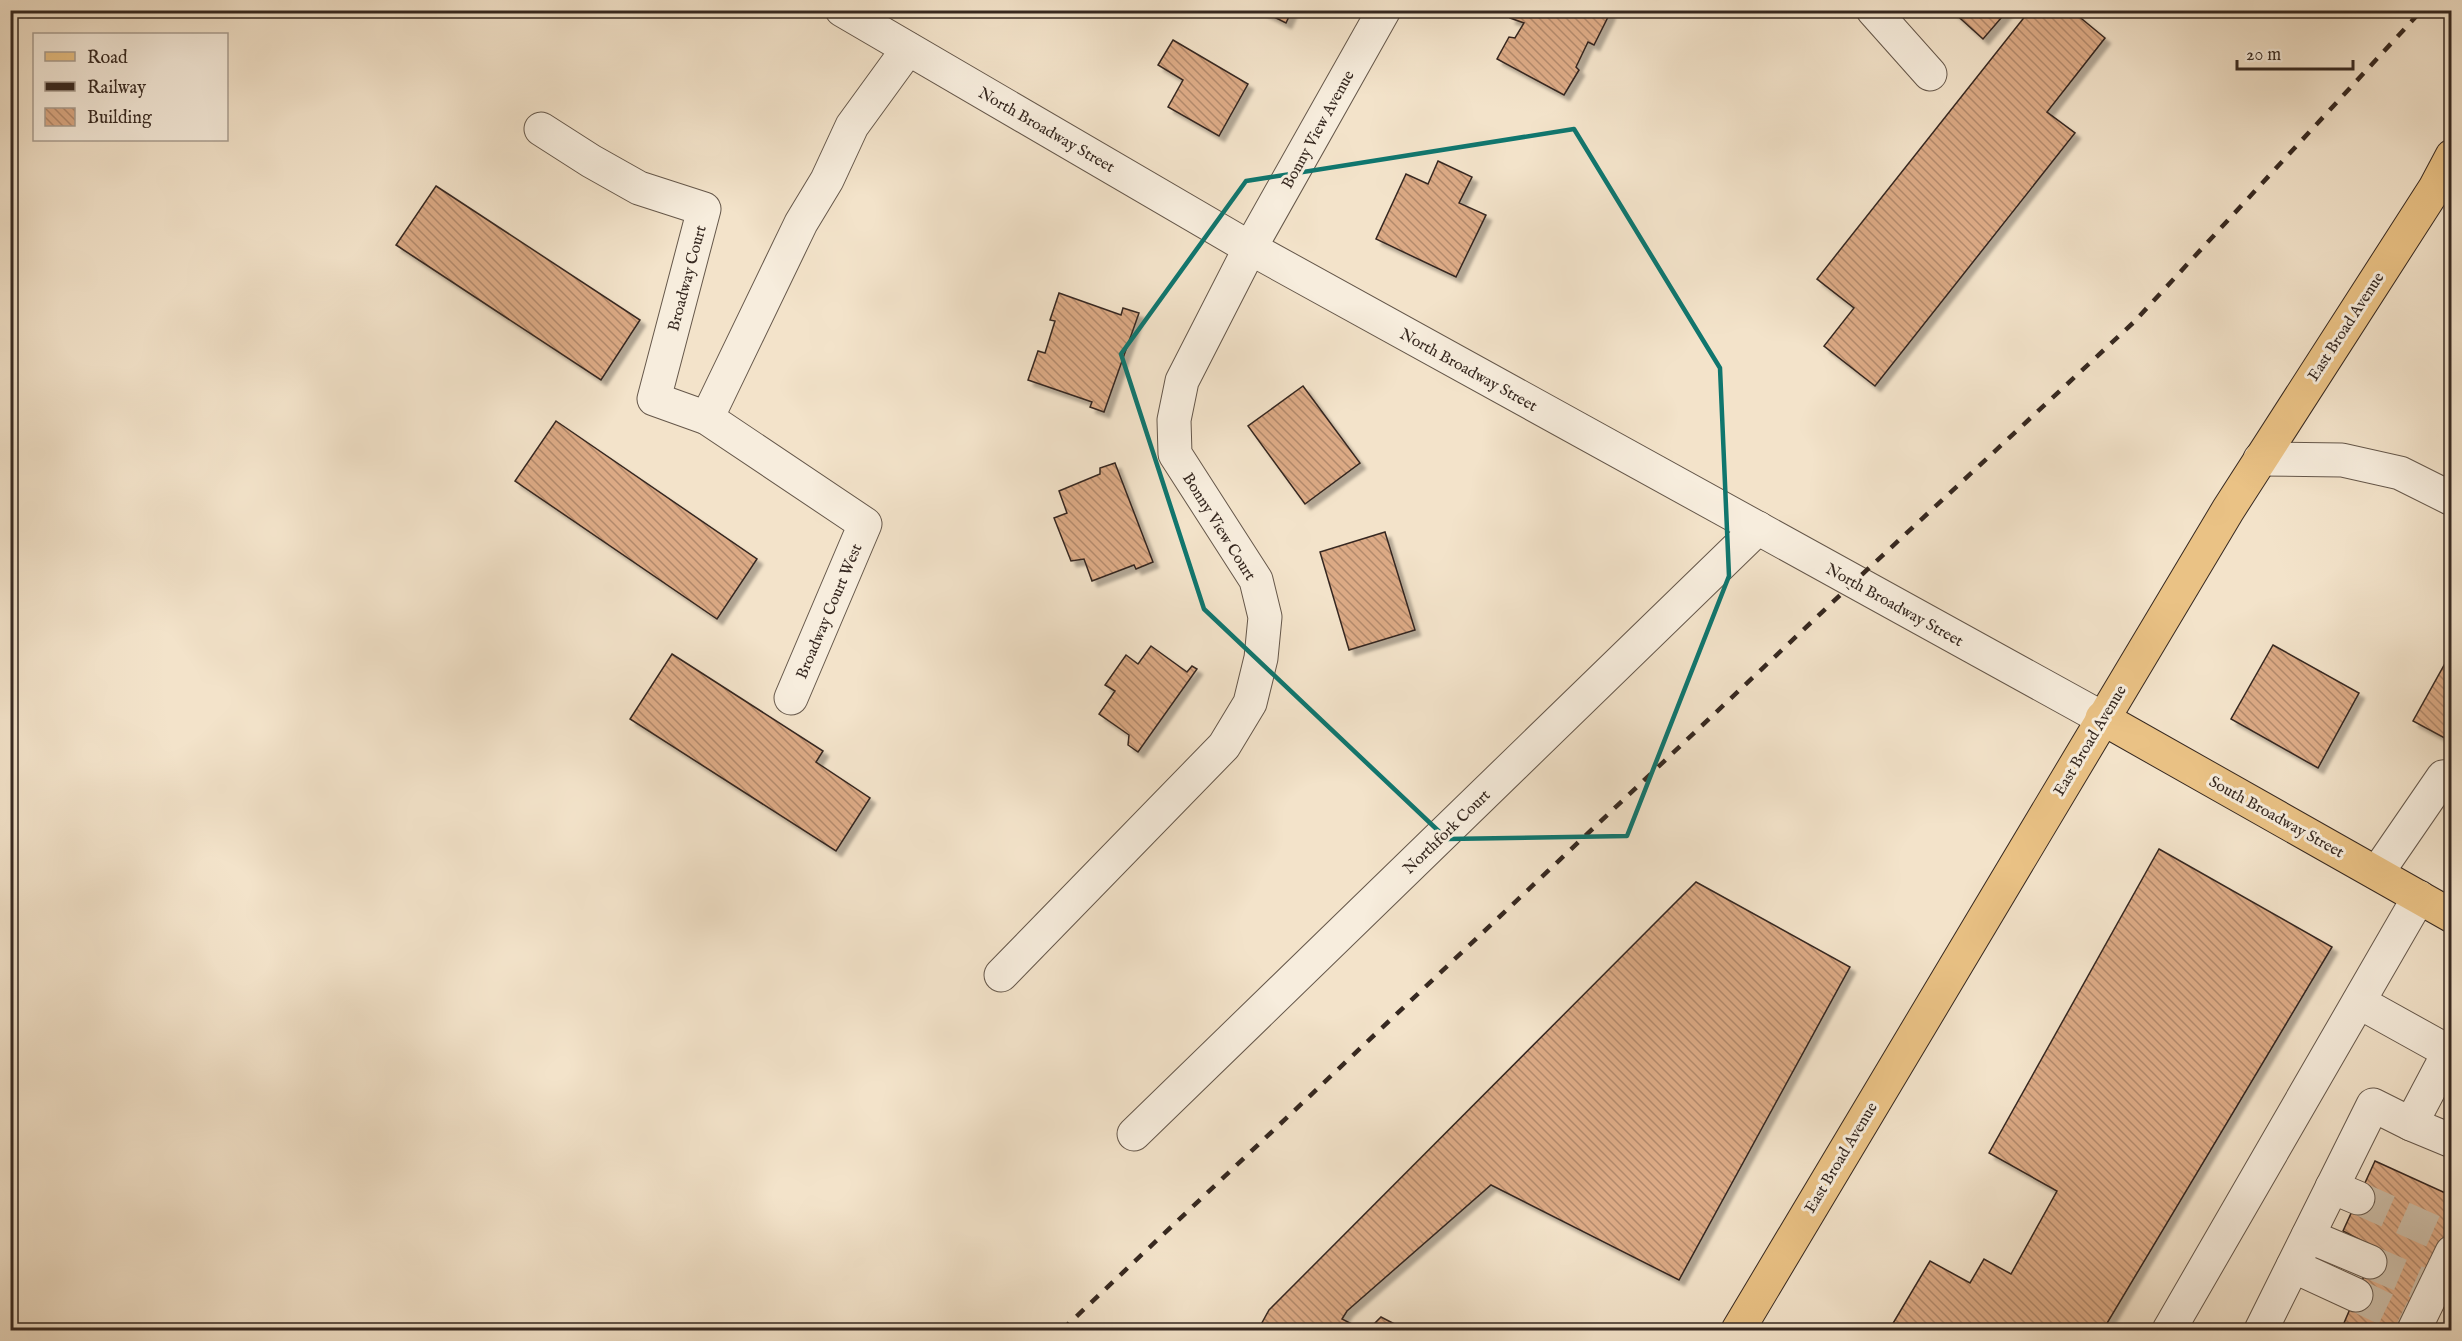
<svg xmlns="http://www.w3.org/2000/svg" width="2462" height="1341" viewBox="0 0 2462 1341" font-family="'IM FELL English',serif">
<defs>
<pattern id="building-back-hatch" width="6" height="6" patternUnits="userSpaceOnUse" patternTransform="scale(1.5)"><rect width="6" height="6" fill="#dcaa85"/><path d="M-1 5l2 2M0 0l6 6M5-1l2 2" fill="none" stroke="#b38a6c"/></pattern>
<filter id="shadow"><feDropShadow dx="5.5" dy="5.5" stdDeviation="1.5" flood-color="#0004"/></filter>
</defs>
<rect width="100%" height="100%" fill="#f3e3ca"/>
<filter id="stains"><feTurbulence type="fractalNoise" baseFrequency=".00333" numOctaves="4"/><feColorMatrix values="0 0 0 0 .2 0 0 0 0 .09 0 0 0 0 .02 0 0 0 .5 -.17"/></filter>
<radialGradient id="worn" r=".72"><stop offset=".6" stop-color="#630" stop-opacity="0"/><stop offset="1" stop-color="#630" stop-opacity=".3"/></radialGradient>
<!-- building -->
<g fill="url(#building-back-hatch)" stroke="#362820" stroke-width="1.5" filter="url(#shadow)">
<path d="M1260 10H1292L1286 23Z"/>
<path d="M1514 10H1605L1610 13 1594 45 1588 42 1576 67 1579 70 1564 95 1497 59 1509 37 1515 38 1524 23 1510 18Z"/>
<path d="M1951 10H2008L1983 39Z"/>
<path d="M2030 10H2071L2105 38 2047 112 2075 133 1875 386 1824 346 1854 308 1817 279Z"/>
<path d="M1173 40 1248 84 1219 136 1168 107 1183 80 1158 65Z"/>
<path d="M1438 161 1472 177 1459 203 1486 215 1456 277 1376 239 1406 174 1428 184Z"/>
<path d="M436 186 640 320 601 380 396 245Z"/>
<path d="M1059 293 1121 315 1123 308 1139 313 1104 412 1090 407 1092 402 1028 380 1038 351 1045 353 1055 321 1050 320Z"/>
<path d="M1303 386 1360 463 1305 504 1248 426Z"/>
<path d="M556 421 757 559 717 619 515 481Z"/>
<path d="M1115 463 1153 562 1136 569 1134 565 1092 581 1084 559 1071 561 1054 518 1067 513 1059 491 1100 474V468Z"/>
<path d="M1385 532 1415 630 1349 650 1320 552Z"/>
<path d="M2273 645 2359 693 2318 768 2231 719Z"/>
<path d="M1151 646 1187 672 1192 666 1197 669 1138 752 1128 745 1129 735 1099 714 1115 691 1105 685 1126 655 1138 664Z"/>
<path d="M2452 651V742L2413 721Z"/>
<path d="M672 654 823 751 816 762 870 798 836 851 630 719Z"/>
<path d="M2159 849 2332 947 2103 1330H1889L1930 1261 1970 1283 1984 1259 2011 1274 2057 1191 1989 1153Z"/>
<path d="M1696 882 1850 967 1679 1280 1491 1185 1347 1311 1342 1319 1363 1330H1258L1269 1310Z"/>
<path d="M2375 1161 2452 1196V1231L2405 1330H2341L2376 1248 2343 1231Z"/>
<path d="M1381 1317 1406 1330H1368Z"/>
</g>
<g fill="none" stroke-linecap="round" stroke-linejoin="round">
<!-- minor-tunnel -->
<g stroke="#cdbea8" stroke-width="33" stroke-dasharray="33 16" stroke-linecap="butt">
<path d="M2358 1198 2448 1238"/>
<path d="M2370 1262 2426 1286"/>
<path d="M2356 1295 2410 1321"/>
</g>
<defs>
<g id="minor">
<path d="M842 10 1250 248 2102 718"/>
<path d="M1873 10 1930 74"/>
<path d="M541 129 591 161 639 188 704 209 654 399 707 418 865 524 791 698"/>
<path d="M707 418 801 223 827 180 852 126 908 49"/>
<path d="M2260 459 2342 460 2400 473 2452 499"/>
<path d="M2377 873 2443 777 2452 776"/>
<path d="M1001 975 1224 746 1250 703 1261 658 1265 617 1256 580 1175 454 1174 420 1182 381 1250 248 1384 10"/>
<path d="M2359 1002 2449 1052 2452 1047"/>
<path d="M2449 1052 2411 1124 2452 1141"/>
<path d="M1134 1134 1758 528"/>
<path d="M2332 1187 2358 1198"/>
<path d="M2308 1236 2370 1262"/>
<path d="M2293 1266 2356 1295"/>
<path d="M2169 1330 2419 897"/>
<path d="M2261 1330 2373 1105 2411 1124"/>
<path d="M2414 1330 2452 1252"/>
</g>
<g id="major">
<path d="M2102 718 2452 916"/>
<path d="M1738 1330 2228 510 2435 188 2452 156"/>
</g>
</defs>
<!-- minor casing -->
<use href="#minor" stroke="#65574a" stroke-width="35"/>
<!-- major casing -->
<use href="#major" stroke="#362820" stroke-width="35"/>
<!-- minor -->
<use href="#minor" stroke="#f7eddd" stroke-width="33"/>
<!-- major -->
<use href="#major" stroke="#eac285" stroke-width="33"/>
<!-- rail -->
<path stroke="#362820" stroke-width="4.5" stroke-dasharray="10 10" stroke-linecap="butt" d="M1062 1330 1855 581 2134 322 2422 10"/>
</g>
<!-- marked area -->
<path fill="none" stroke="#0f766e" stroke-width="4.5" stroke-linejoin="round" d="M1574 129 1720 368 1729 576 1627 836 1447 839 1204 609 1121 354 1246 181Z"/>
<g text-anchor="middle" stroke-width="6" stroke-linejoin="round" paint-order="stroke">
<!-- street labels -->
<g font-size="16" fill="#362820" stroke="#f7eddd">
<text transform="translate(1047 129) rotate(30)" y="6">North Broadway Street</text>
<text transform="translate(1317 129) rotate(-61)" y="6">Bonny View Avenue</text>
<text transform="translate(686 278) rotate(-75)" y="6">Broadway Court</text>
<text transform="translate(2345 326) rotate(-57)" y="6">East Broad Avenue</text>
<text transform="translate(1469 369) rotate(29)" y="6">North Broadway Street</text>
<text transform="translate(1220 526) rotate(58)" y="6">Bonny View Court</text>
<text transform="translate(1895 604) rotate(29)" y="6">North Broadway Street</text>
<text transform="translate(828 611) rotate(-67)" y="6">Broadway Court West</text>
<text transform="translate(2089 740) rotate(-59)" y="6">East Broad Avenue</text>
<text transform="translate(2277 816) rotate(29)" y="6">South Broadway Street</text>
<text transform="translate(1446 831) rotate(-44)" y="6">Northfork Court</text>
<text transform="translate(1840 1157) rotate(-59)" y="6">East Broad Avenue</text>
</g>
</g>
<!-- margin -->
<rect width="2462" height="1341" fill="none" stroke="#f3e3ca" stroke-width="36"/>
<rect x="12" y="12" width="2438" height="1317" fill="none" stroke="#362820" stroke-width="3"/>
<rect x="18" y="18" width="2426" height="1305" fill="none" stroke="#362820" stroke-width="1.5"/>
<!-- legend -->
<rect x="33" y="33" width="195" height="108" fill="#f7eddd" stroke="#aa9e91" stroke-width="1.5"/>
<rect x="45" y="52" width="30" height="9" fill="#eac285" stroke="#aa9e91" stroke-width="1.5"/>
<text x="87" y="63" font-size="18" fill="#362820">Road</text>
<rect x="45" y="82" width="30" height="9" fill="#362820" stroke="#aa9e91" stroke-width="1.5"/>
<text x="87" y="93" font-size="18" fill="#362820">Railway</text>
<rect x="45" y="108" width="30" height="18" fill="url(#building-back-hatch)" stroke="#aa9e91" stroke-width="1.5"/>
<text x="87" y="123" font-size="18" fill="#362820">Building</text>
<!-- scale -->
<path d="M2237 60v9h116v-9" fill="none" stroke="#362820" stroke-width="3"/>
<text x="2246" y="60" font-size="18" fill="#362820" stroke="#f7eddd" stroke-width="4.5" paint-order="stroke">20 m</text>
<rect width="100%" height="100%" filter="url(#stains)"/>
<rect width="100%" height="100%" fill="url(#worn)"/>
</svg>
